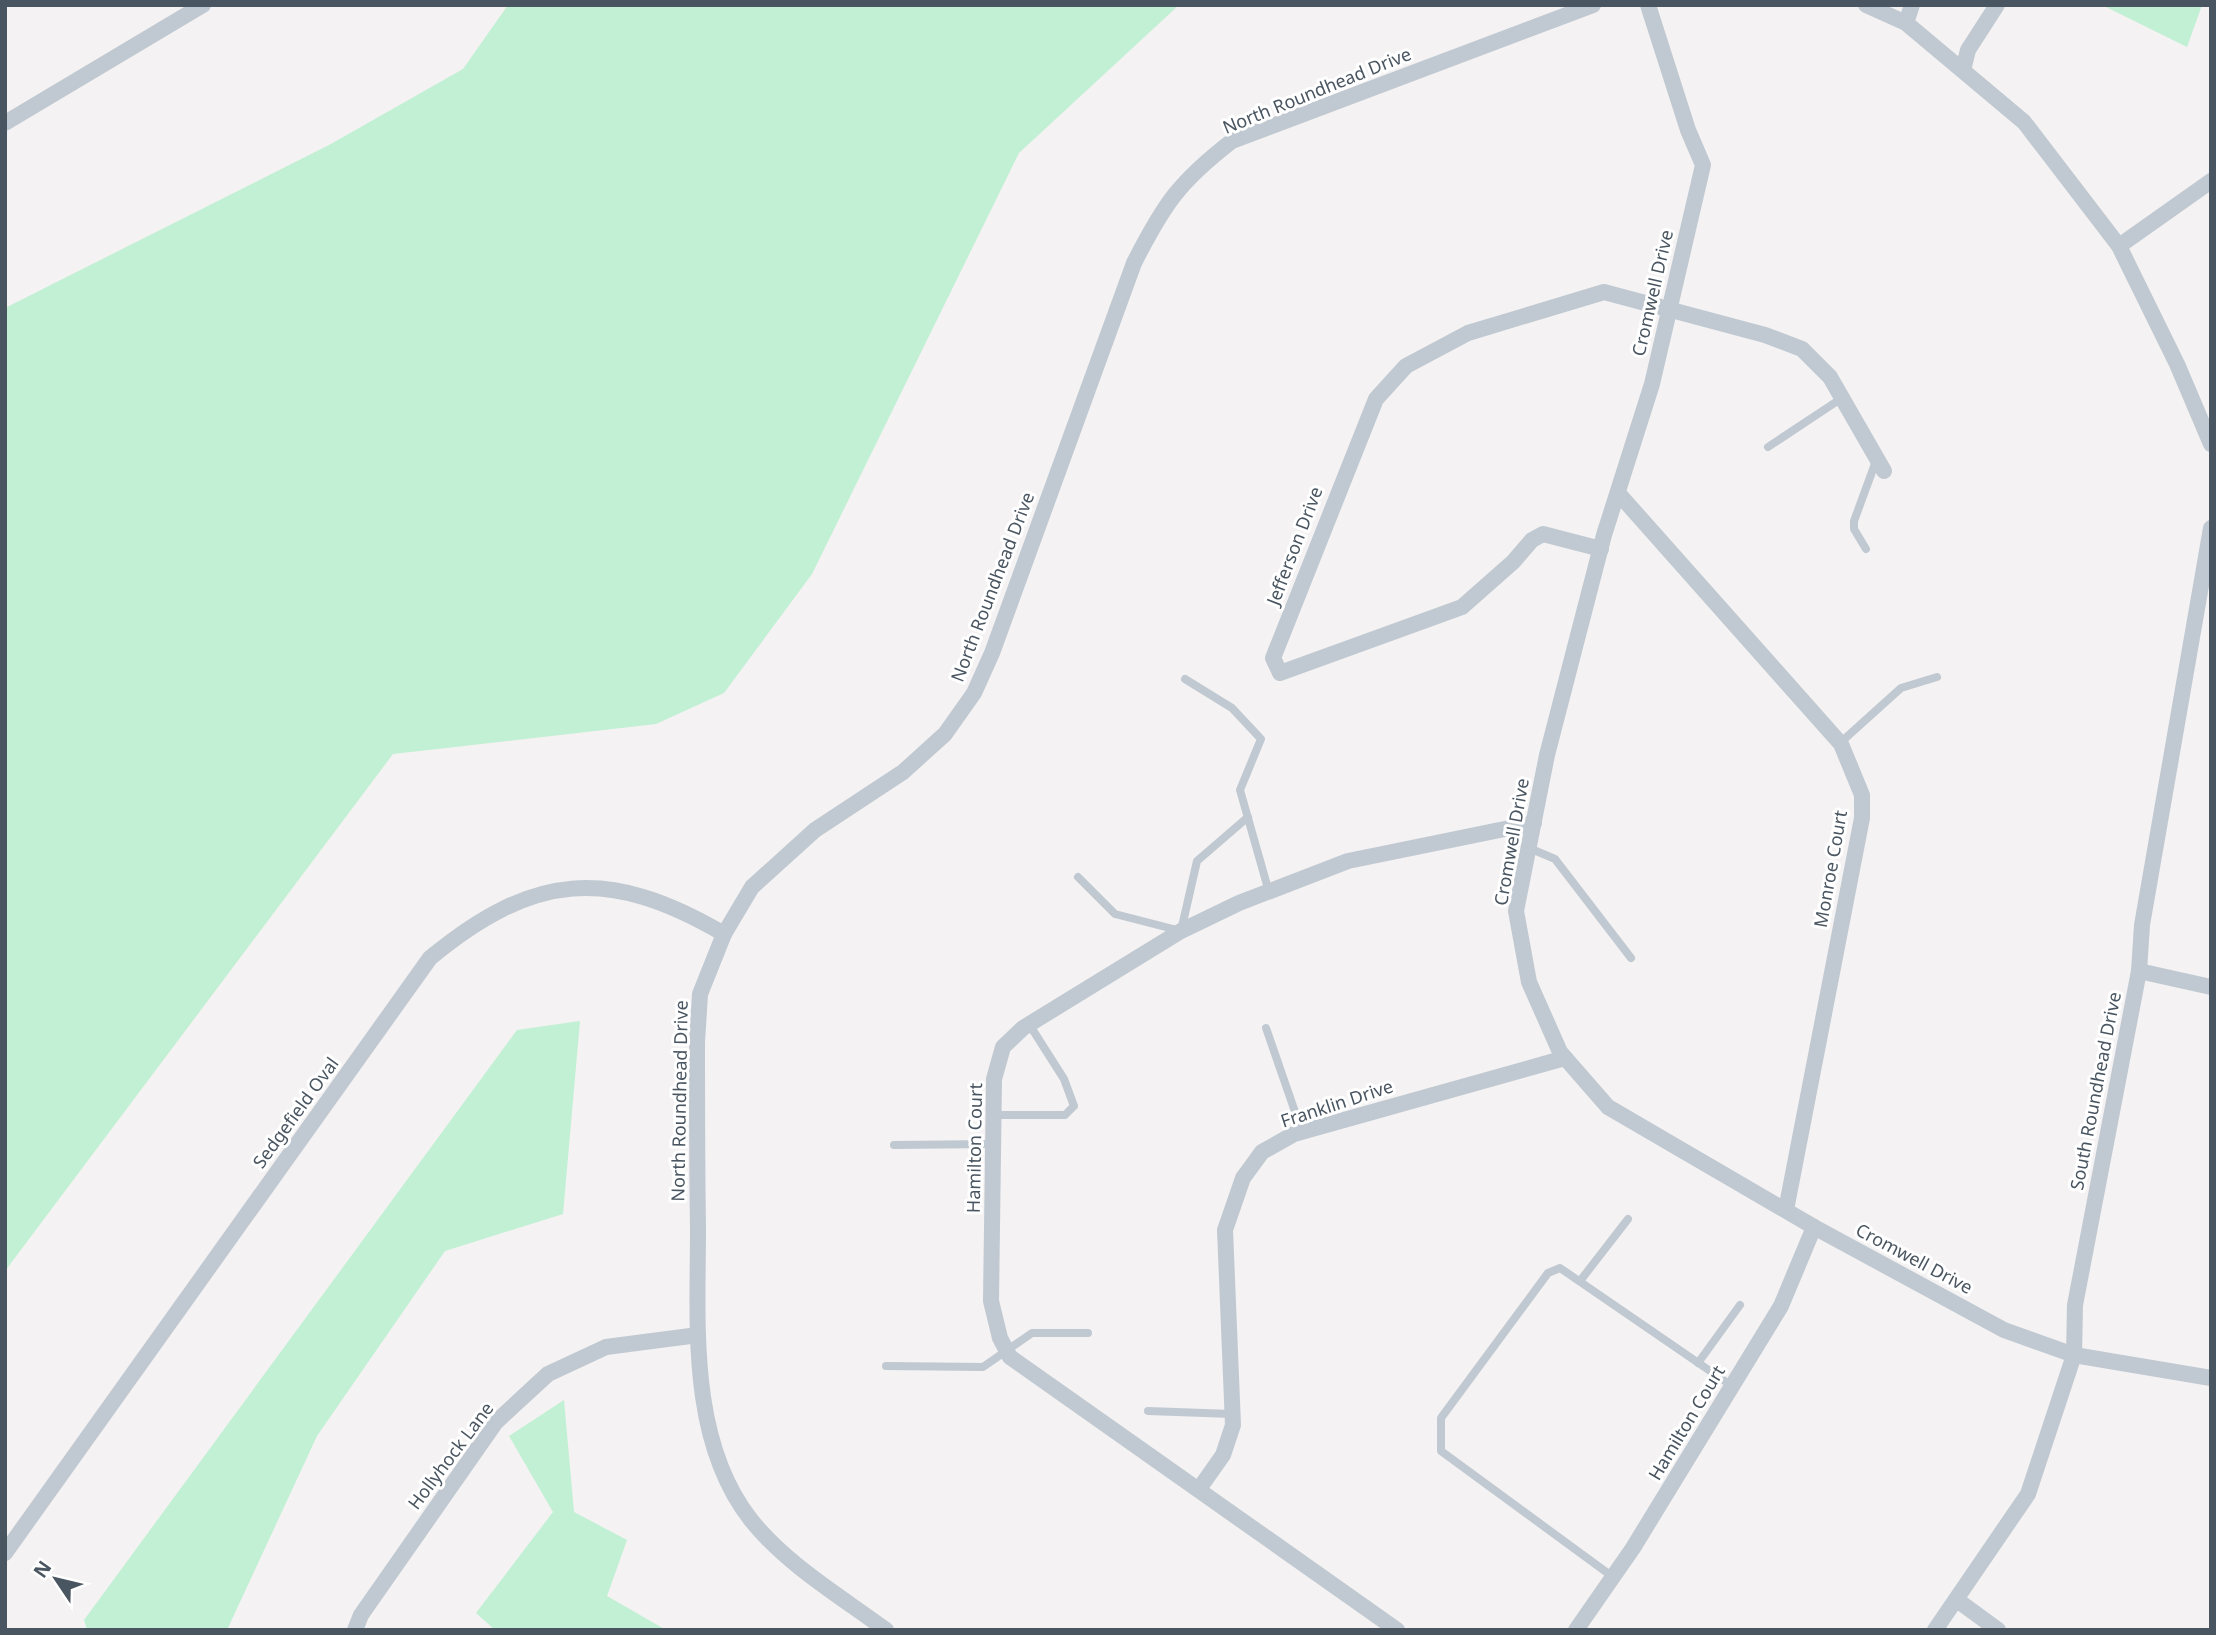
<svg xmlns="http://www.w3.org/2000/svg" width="2216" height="1635" viewBox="0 0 2216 1635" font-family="'Noto Sans',sans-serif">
<rect width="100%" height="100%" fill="#f4f2f2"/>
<!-- green -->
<g fill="#c1f0d4">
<path d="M508 5H1179L1019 153 812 574 724 693 656 724 393 754 5 1271V308L329 145 463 69Z"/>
<path d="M2102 5H2202L2187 47Z"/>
<path d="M580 1021 563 1214 445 1251 317 1436 227 1630H87L84 1620 517 1030Z"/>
<path d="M564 1400 574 1512 627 1540 607 1596 666 1630H495L476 1613 553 1512 509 1436Z"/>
</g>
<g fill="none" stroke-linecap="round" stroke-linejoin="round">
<!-- service -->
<g stroke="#c0c9d1" stroke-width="8">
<path d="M1768 447 1842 398"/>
<path d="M1866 549 1854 529V521L1876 461"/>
<path d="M1185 679 1232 708 1261 739 1240 790 1269 892"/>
<path d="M1840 743 1901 688 1937 677"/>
<path d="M1529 848 1555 859 1631 958"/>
<path d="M1078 877 1115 914 1181 931 1197 861 1248 817"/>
<path d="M1266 1028 1302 1132"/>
<path d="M994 1115H1065L1074 1106 1064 1079 1029 1024"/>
<path d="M894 1145 994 1144"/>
<path d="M1580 1281 1628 1219"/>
<path d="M1698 1363 1740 1305"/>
<path d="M886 1366 983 1367 1032 1333H1088"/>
<path d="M1148 1411 1232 1414"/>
<path d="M1613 1577 1441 1451V1418L1548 1273 1560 1268 1732 1386"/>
</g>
<!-- minor -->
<g stroke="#c0c9d1" stroke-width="16">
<path d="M1648 5 1688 130 1703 165 1652 384 1604 535 1547 755 1516 911 1529 982 1560 1052 1608 1107 1814 1227 2004 1330 2074 1355 2211 1378"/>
<path d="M1866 5 1906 23 2024 122 2119 246 2177 364 2211 444"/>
<path d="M1906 23 1912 5"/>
<path d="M1963 70 1968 50 1997 5"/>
<path d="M5 123 203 5"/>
<path d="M2119 246 2211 181"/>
<path d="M1618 493 1841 744 1862 795V818L1786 1210"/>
<path d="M1601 549 1543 534 1532 540 1513 562 1462 607 1280 673 1273 658 1376 399 1406 366 1468 333 1604 292 1765 335 1802 349 1830 377 1884 471"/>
<path d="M2139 971 2211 987"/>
<path d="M1199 1489 1223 1455 1233 1425 1225 1230 1243 1178 1262 1152 1294 1134 1565 1058"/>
<path d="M5 1553 430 958C533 873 608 866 724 934"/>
<path d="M1957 1600 1998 1630"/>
<path d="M355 1630 361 1615 496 1422 548 1374 606 1347 698 1335"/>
<path d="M886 1630C840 1596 787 1565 751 1520 688 1440 698 1323 698 1228 697 1166 697 1104 697 1042L700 994 724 934 752 887 815 830 903 772 945 734 974 693 992 653 1134 263C1164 204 1179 182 1232 141L1593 5"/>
<path d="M1397 1630 1010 1357 1000 1338 991 1301 994 1079 1003 1047 1023 1028 1181 931 1239 903 1348 861 1534 823"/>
<path d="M1576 1630 1633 1548 1781 1306 1814 1227"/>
<path d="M1935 1630 2028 1494 2074 1355 2075 1305 2139 971 2142 925 2211 528"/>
</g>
</g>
<g text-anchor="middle" stroke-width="6" stroke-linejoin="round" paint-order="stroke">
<!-- street labels -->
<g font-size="18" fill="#495560" stroke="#fff">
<text transform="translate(1317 91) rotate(-22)" y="6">North Roundhead Drive</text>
<text transform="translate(1653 293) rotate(-77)" y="6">Cromwell Drive</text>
<text transform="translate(1295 546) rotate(-69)" y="6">Jefferson Drive</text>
<text transform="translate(993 587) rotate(-69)" y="6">North Roundhead Drive</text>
<text transform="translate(1512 842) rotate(-80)" y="6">Cromwell Drive</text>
<text transform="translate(1831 869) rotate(-80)" y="6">Monroe Court</text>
<text transform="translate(2096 1091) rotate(-79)" y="6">South Roundhead Drive</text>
<text transform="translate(680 1101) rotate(-89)" y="6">North Roundhead Drive</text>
<text transform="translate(1337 1104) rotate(-18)" y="6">Franklin Drive</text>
<text transform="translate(296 1113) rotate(-54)" y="6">Sedgefield Oval</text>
<text transform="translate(975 1148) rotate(-89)" y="6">Hamilton Court</text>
<text transform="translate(1914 1259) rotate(28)" y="6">Cromwell Drive</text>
<text transform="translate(1687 1423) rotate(-59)" y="6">Hamilton Court</text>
<text transform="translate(451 1456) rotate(-53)" y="6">Hollyhock Lane</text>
</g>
</g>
<!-- border -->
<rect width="2216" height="1635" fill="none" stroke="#495560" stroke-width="14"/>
<!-- north arrow -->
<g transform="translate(56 1579) rotate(305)" stroke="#ffffff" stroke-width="5" paint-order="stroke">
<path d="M0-5L12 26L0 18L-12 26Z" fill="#495560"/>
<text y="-10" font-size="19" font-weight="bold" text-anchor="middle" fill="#495560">N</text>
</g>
</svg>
